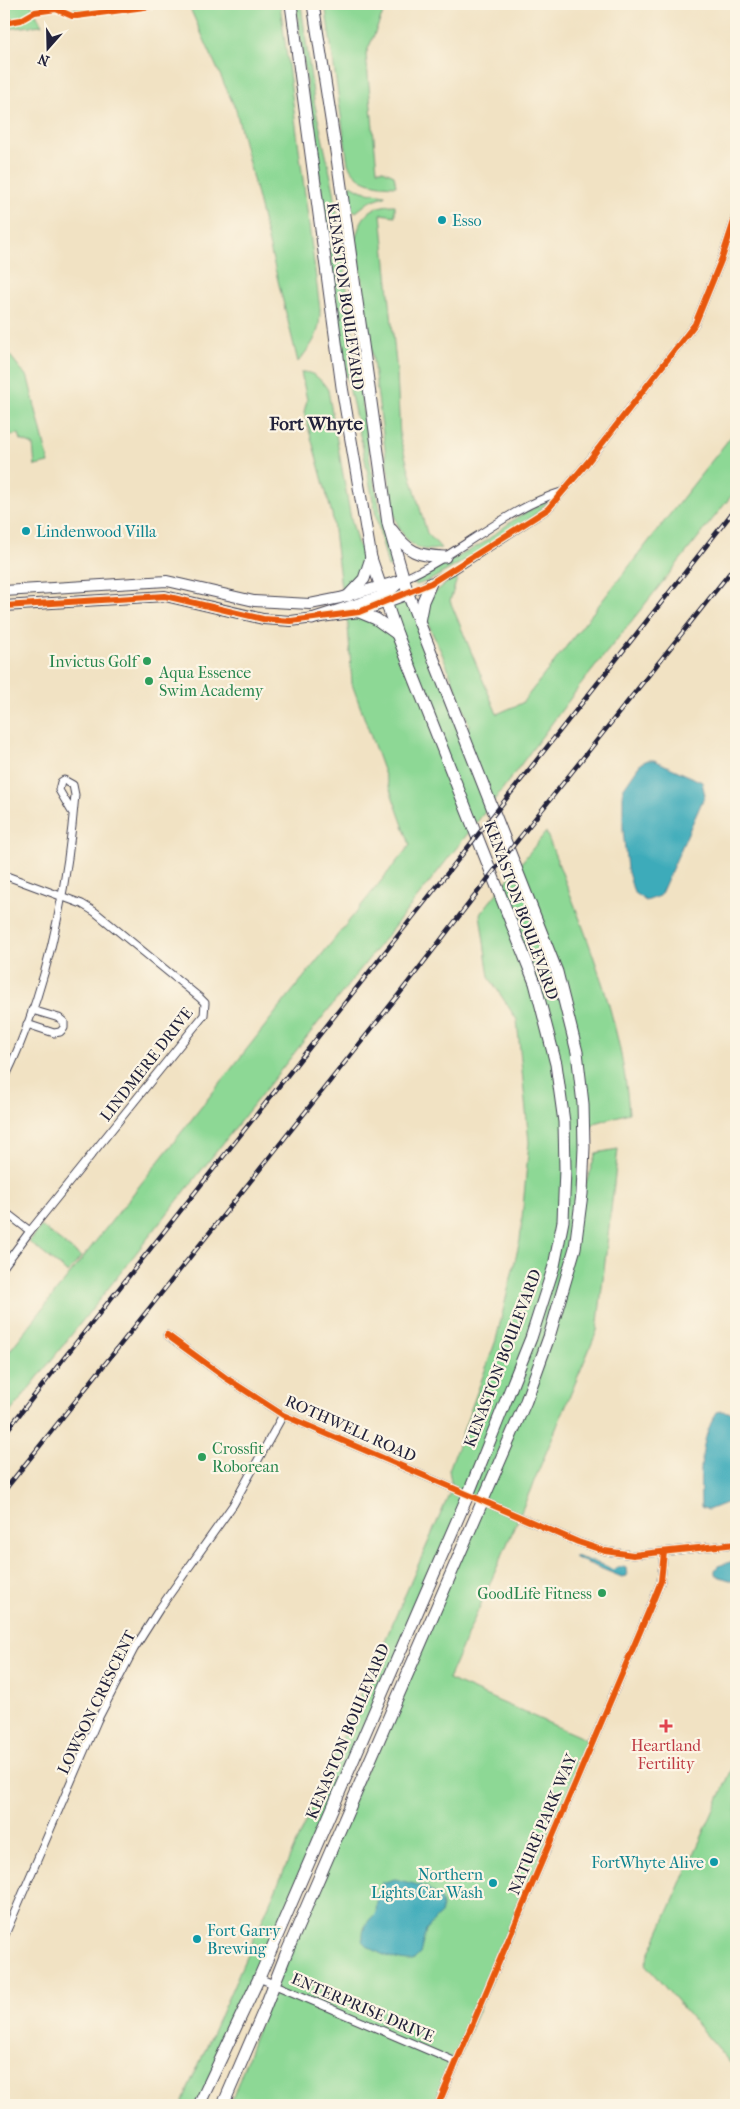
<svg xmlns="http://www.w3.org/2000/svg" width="740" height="2109" viewBox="0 0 740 2109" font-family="'IM FELL French Canon',serif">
<rect width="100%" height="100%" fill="#fcf5e5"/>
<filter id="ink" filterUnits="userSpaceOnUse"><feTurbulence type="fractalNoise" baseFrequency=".02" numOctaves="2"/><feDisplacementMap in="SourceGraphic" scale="10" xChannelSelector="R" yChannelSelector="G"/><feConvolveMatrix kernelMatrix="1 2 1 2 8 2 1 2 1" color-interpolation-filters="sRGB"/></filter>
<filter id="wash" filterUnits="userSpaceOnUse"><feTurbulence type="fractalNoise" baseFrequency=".0096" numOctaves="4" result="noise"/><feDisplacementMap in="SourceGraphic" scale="20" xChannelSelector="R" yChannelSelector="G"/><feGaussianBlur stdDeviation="1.12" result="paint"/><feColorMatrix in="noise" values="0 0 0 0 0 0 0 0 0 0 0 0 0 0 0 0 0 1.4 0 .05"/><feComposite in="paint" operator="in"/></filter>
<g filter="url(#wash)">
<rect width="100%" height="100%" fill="#f1e2c3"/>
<!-- green -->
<g fill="#8dd895" stroke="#587d68">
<path d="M4 4H31L42 25 4 29Z"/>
<path d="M81 4H150L73 14 68 13Z"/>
<path d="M188 4H280L320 309C320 335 314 342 298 362L236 110Z"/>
<path d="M296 4H301L314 101 334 191 370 462 390 555 391 567H388L376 516 362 444 345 369Z"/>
<path d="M325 4H387L366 54 377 170H383L394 175 396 186C375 185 358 184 348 164Z"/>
<path d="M351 185 362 191 385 195V196L370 201 356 212 352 209 348 187Z"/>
<path d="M395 205V216L381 214 397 373 400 438 427 533 441 548C416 556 400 537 394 514L356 237C362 214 371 205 395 205Z"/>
<path d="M4 348 28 378 49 463 35 466 33 445 21 440 19 434 4 436Z"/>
<path d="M301 372C313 371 322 380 328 390L351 519 358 545 362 548 363 553 362 574 358 573 348 586 341 588 332 514 304 412 307 400Z"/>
<path d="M736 430V490L579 687 492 803 4 1420V1358L287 998 410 845 352 684 348 625 345 614 359 612 396 633 385 602 408 594 463 729 470 726 444 658 428 624V604L433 594 455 576 457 579 450 601 497 714 522 703Z"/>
<path d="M548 500C537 523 455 565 429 581L416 585 414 581 483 543 516 518Z"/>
<path d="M546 832C581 923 622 1015 629 1113L595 1123 584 1137 583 1192 596 1153 618 1149 597 1331 519 1517 448 1679 592 1742 438 2105H230L274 1984 481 1501 468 1495 199 2105H181L452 1488 449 1470 496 1340 520 1240 529 1142 517 1020 489 977 480 914Z"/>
<path d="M41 1226 81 1257 68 1273 29 1242Z"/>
<path d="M736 1760V2073L732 2065 645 1964Z"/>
</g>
<!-- water -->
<g fill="#3cabba" stroke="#2f667a">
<path d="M648 760H654L702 782 705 795 660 896 646 901 634 893 627 869 623 830V789L641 763Z"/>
<path d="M722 1411 733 1413 736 1416V1499L708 1510 701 1507C700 1475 699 1440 717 1412Z"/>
<path d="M575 1556 606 1566 613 1570C618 1567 620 1565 626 1568L627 1576 622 1577 575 1558Z"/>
<path d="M736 1560V1582L720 1577 715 1574V1570L718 1566Z"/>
<path d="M395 1879 426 1887 440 1898 442 1907 440 1914 426 1930 420 1954 413 1961C398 1962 373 1953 363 1941 362 1928 366 1923 376 1913L377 1900 382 1883Z"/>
</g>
</g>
<g filter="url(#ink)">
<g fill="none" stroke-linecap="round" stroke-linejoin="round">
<defs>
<g id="street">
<path d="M403 579C457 556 505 509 561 492"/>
<path d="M408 594 452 571 548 509 587 463 695 324 722 258 736 215"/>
<path d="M4 875 82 904 95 912 200 998 205 1003 204 1015 30 1231 4 1211"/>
<path d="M27 1024 54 1033 60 1032 64 1028V1022L59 1018 32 1010"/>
<path d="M4 1080C47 992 67 892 75 795L73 785 64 780 61 782 59 790 72 812"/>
<path d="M4 1266 30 1231"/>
<path d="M167 1335 226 1378 283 1415 578 1542 605 1551 633 1555 736 1544"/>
<path d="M4 1937 97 1721 134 1649 160 1608 233 1505 283 1415"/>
<path d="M259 1978 456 2062"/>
<path d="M438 2105 653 1601 661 1581 664 1552"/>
</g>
<g id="secondary">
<path d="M4 591 167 581 254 601 310 604 340 598 402 580"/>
<path d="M4 606 165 596 263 619 291 621 359 612 408 594"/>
</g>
<g id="primary">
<path d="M392 530C408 552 417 556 445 557"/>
<path d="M348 596 364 579 371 558"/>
<path d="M359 612 376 619 397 634"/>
<path d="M312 619 383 596 403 579"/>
<path d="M419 622 423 601 431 583"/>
<path d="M199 2105 259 1978 468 1495 531 1338 554 1266 563 1221 565 1169 564 1122 556 1064 535 983 397 634 371 558 342 387 291 4"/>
<path d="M223 2105 264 2010 286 1954 526 1401 549 1337 575 1248 582 1194 584 1147 583 1104 577 1052 557 972 408 594 388 524 337 158 313 4"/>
</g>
</defs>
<!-- street casing -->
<use href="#street" stroke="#413f4f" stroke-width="9"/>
<!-- secondary casing -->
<use href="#secondary" stroke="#413f4f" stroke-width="12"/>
<!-- primary casing -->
<use href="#primary" stroke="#413f4f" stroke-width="13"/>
<!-- street -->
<use href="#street" stroke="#fff" stroke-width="7"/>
<!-- secondary -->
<use href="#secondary" stroke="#fff" stroke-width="10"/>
<!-- primary -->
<use href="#primary" stroke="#fff" stroke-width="11"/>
<defs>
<g id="rail">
<path d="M4 1434 736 508"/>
<path d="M4 1491 400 993 510 850 736 565"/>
</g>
</defs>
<!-- rail casing -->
<use href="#rail" stroke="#22223b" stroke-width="4.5"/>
<!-- rail -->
<use href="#rail" stroke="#fcf5e5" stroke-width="2.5" stroke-dasharray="8" stroke-linecap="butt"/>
<defs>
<g id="cycleway">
<path d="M4 23 21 20 35 12 56 9 72 16H77L167 4"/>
<path d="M4 606 165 596 263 619 291 621 359 612 431 583 548 509 587 463 695 324 722 258 736 215"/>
<path d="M167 1335 226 1378 283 1415 578 1542 605 1551 633 1555 736 1544"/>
<path d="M438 2105 653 1601 661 1581 664 1552"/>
</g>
</defs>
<!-- cycleway casing -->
<use href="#cycleway" stroke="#fcf5e5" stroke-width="9"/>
<!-- cycleway -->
<use href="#cycleway" stroke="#e8590c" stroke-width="6"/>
</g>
</g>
<!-- markers -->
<g fill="#0f9aa8" stroke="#fcf5e5" stroke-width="2">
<circle cx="442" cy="220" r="5"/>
<circle cx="26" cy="531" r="5"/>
<circle cx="714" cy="1862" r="5"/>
<circle cx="493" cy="1883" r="5"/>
<circle cx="197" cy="1939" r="5"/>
</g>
<g fill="#2e9e5b" stroke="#fcf5e5" stroke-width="2">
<circle cx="147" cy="661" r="5"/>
<circle cx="149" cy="681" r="5"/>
<circle cx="202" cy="1457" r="5"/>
<circle cx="602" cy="1593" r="5"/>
</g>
<path fill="#e0444e" stroke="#fcf5e5" stroke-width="2" d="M663.5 1718.5h5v5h5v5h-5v5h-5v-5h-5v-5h5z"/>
<g text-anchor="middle" stroke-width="4.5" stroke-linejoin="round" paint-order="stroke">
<!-- culture labels -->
<g font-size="16" fill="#0d838f" stroke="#fcf5e5" text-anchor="start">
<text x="452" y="226">Esso</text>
<text x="36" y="537">Lindenwood Villa</text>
<text x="704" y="1868" text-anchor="end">FortWhyte Alive</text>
<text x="483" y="1880" text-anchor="end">Northern<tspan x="483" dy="18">Lights Car Wash</tspan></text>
<text x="207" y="1936">Fort Garry<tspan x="207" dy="18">Brewing</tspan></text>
</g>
<!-- street labels -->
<g font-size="16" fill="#22223b" stroke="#fcf5e5">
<text transform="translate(346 296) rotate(82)" y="6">KENASTON BOULEVARD</text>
<text transform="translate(522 910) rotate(70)" y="6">KENASTON BOULEVARD</text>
<text transform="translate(146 1064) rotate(-52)" y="6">LINDMERE DRIVE</text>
<text transform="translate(502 1358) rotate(-69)" y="6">KENASTON BOULEVARD</text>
<text transform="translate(351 1428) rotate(24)" y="6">ROTHWELL ROAD</text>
<text transform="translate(96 1702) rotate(-64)" y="6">LOWSON CRESCENT</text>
<text transform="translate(347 1731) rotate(-67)" y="6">KENASTON BOULEVARD</text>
<text transform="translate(542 1824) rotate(-67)" y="6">NATURE PARK WAY</text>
<text transform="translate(363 2007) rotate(23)" y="6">ENTERPRISE DRIVE</text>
</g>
<!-- leisure labels -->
<g font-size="16" fill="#27864d" stroke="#fcf5e5" text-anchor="end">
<text x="137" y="667">Invictus Golf</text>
<text x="159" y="678" text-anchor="start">Aqua Essence<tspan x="159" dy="18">Swim Academy</tspan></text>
<text x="212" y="1454" text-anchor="start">Crossfit<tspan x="212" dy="18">Roborean</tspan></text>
<text x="592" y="1599">GoodLife Fitness</text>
</g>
<!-- health labels -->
<g font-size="16" fill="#be3a42" stroke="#fcf5e5">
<text x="666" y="1751">Heartland<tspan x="666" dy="18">Fertility</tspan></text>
</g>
<!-- quarter labels -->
<g font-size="19" font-weight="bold" fill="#22223b" stroke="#fcf5e5">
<text x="316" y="430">Fort Whyte</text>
</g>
</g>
<!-- margin -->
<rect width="740" height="2109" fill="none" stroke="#fcf5e5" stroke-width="20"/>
<!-- north arrow -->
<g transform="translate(48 48) rotate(200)" stroke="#fcf5e5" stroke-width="4" paint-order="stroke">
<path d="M0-4L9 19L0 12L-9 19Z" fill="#22223b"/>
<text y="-8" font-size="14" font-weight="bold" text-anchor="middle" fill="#22223b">N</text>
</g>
</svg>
